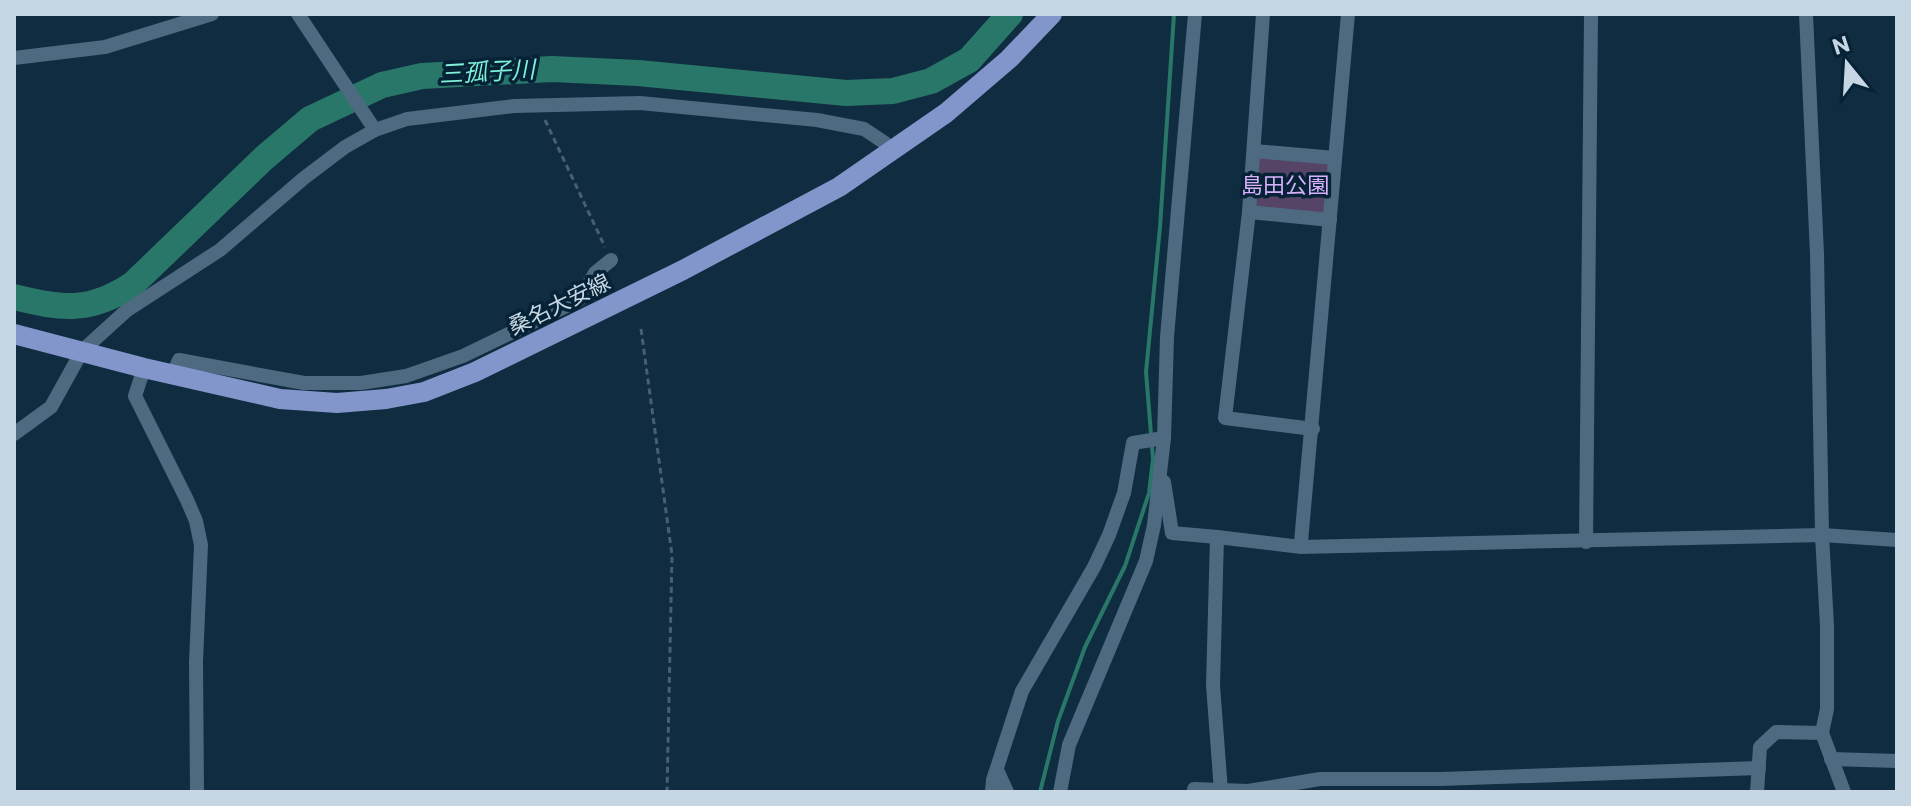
<svg xmlns="http://www.w3.org/2000/svg" width="1911" height="806" viewBox="0 0 1911 806" font-family="Commissioner,'Noto Sans JP',sans-serif">
<rect width="100%" height="100%" fill="#102c40"/>
<!-- green -->
<path fill="#564466" d="M1256 156 1331 161 1326 216 1251 208Z"/>
<g fill="none" stroke-linecap="round" stroke-linejoin="round">
<!-- stream -->
<path stroke="#297768" stroke-width="4" d="M1040 792 1058 721 1085 647 1125 566 1149 493 1153 459 1146 372 1160 227 1174 14"/>
<!-- river -->
<path stroke="#297768" stroke-width="26" d="M14 297C62 309 90 313 133 284L264 158 310 119 382 85 422 76 552 69 638 73 846 93 893 91 931 81 969 60 1010 14"/>
<!-- path -->
<g stroke="#475f71" stroke-width="3" stroke-dasharray="6 4" stroke-linecap="butt">
<path d="M545 120 605 247"/>
<path d="M641 329 672 555 667 792"/>
</g>
<!-- street -->
<g stroke="#4d6a81" stroke-width="14">
<path d="M298 14 375 130"/>
<path d="M1263 14 1249 212 1225 418 1313 429"/>
<path d="M1806 14 1817 254 1822 535 1827 626V709L1822 733 1844 792"/>
<path d="M14 58 105 47 212 14"/>
<path d="M1254 151 1335 158"/>
<path d="M1249 212 1330 220"/>
<path d="M144 368 135 396 187 500 196 521 201 545 196 662 197 792"/>
<path d="M173 374 179 360 304 383H361L406 376 463 356 579 300 595 273 611 260"/>
<path d="M14 434 51 407 82 351 126 311 220 250 304 178 345 147 375 130 407 119 514 106 640 103 817 120 864 129 885 143 891 154"/>
<path d="M1164 482 1172 533 1217 537"/>
<path d="M1301 542 1348 14"/>
<path d="M1586 542 1591 14"/>
<path d="M1831 759 1897 761"/>
<path d="M997 770 1007 792"/>
<path d="M1221 791 1213 685 1217 537 1301 547 1822 535 1897 540"/>
<path d="M992 792 993 780 1022 691 1094 567 1109 535 1124 493 1133 443 1164 438"/>
<path d="M1060 792 1069 745 1146 561 1154 525 1164 438 1167 337 1195 14"/>
<path d="M1194 792V789L1248 791 1320 779H1441L1759 768"/>
<path d="M1757 792 1760 747 1776 732 1822 733"/>
</g>
<!-- primary -->
<path stroke="#8296cb" stroke-width="20" d="M14 334 144 368 280 399 337 403 386 399 424 392 475 372 683 270 839 187 946 113 1009 59 1052 14"/>
</g>
<g text-anchor="middle" stroke-width="7" stroke-linejoin="round" paint-order="stroke">
<!-- park labels -->
<g font-size="22" fill="#d8b1fc" stroke="#062236">
<text x="1285" y="193">島田公園</text>
</g>
<!-- street labels -->
<g font-size="22" fill="#c6d6e3" stroke="#062236">
<text transform="translate(559 304) rotate(-26)" y="8">桑名大安線</text>
</g>
<!-- water labels -->
<g font-size="24" font-style="italic" fill="#7ff0d7" stroke="#062236">
<text transform="translate(487 72) rotate(-3)" y="8">三孤子川</text>
</g>
</g>
<!-- border -->
<rect width="1911" height="806" fill="none" stroke="#c6d6e3" stroke-width="32"/>
<!-- north arrow -->
<g transform="translate(1847 64) rotate(342)" stroke="#062236" stroke-width="6" paint-order="stroke">
<path d="M0-6L14 30L0 20L-14 30Z" fill="#c6d6e3"/>
<text y="-12" font-size="22" font-weight="bold" text-anchor="middle" fill="#c6d6e3">N</text>
</g>
</svg>
